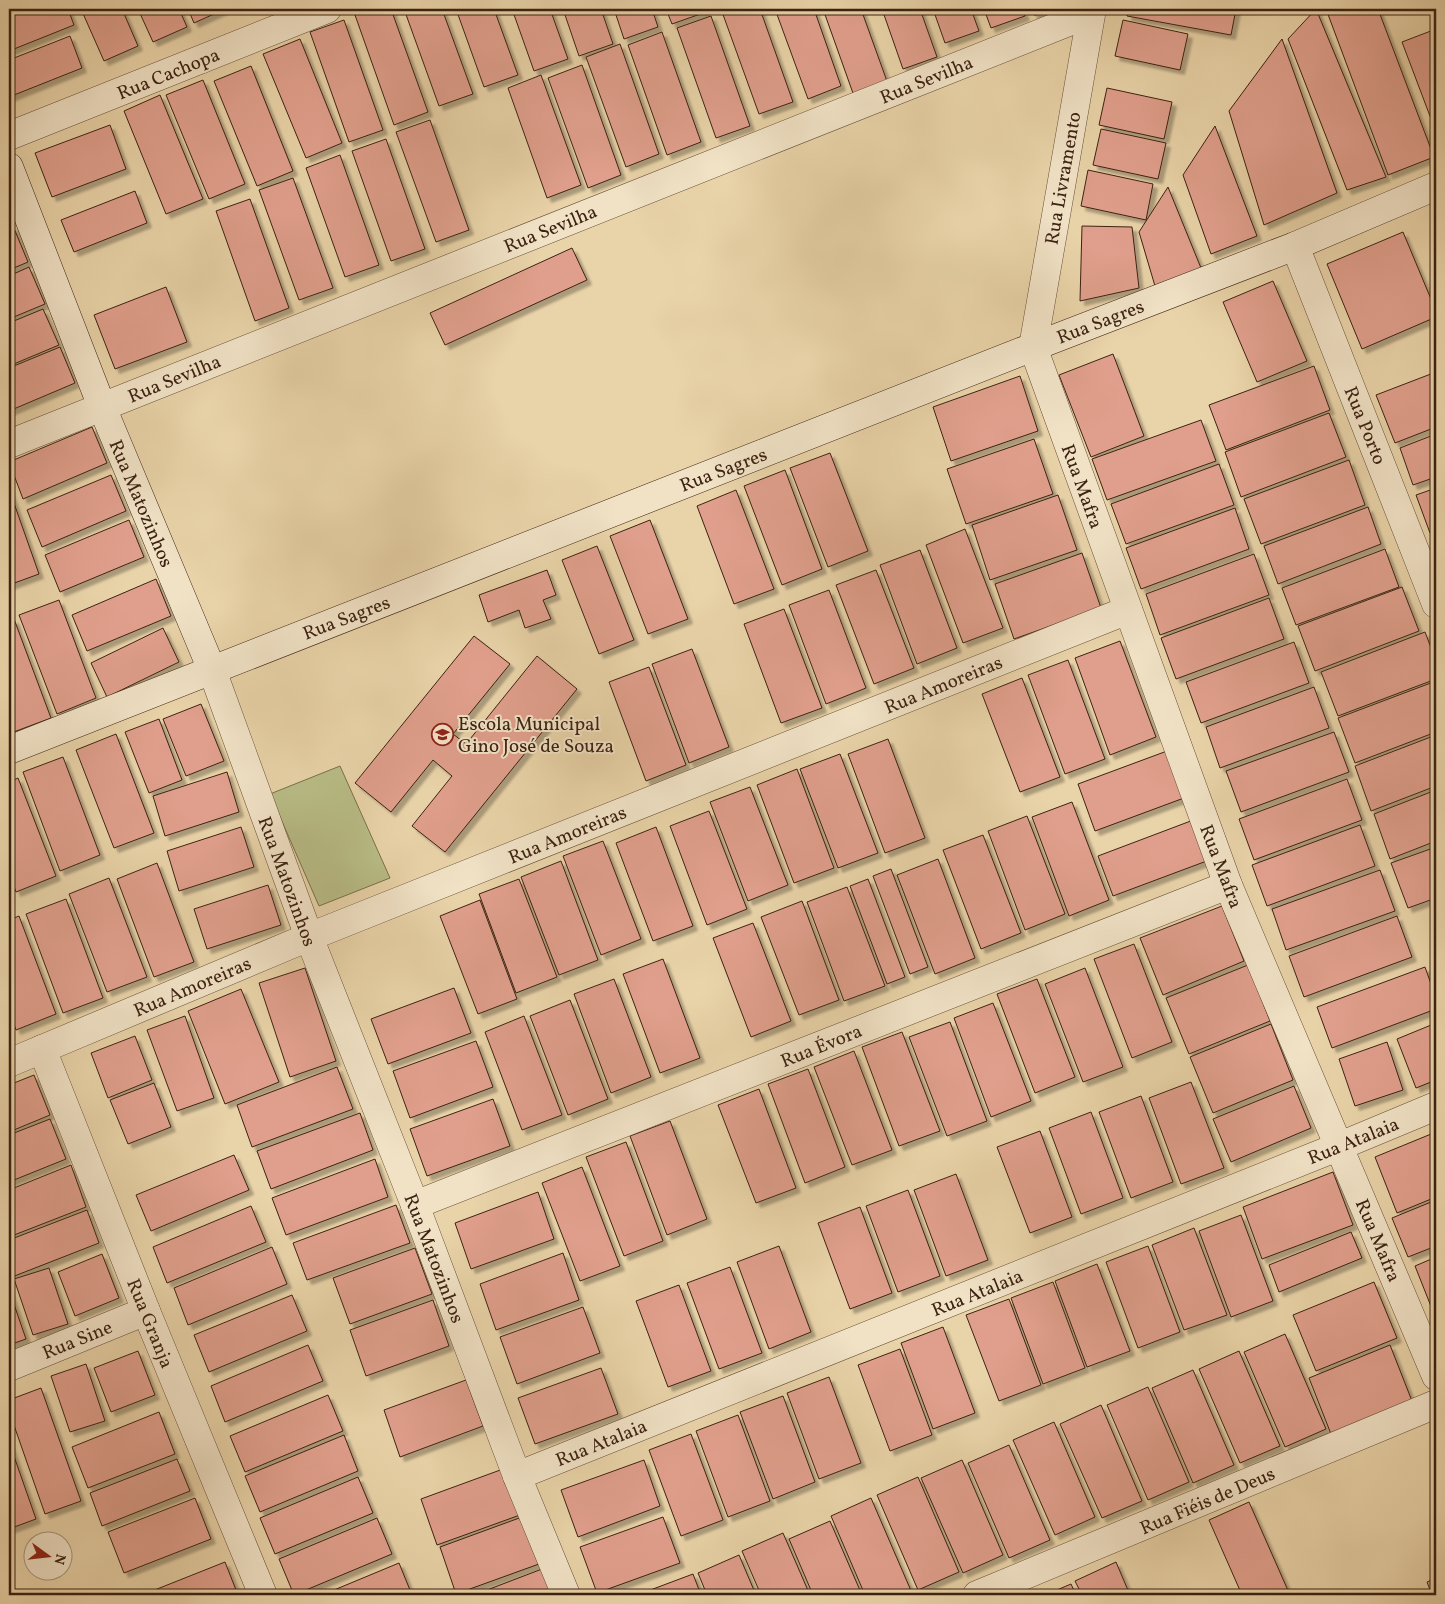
<svg xmlns="http://www.w3.org/2000/svg" width="1445" height="1604" viewBox="0 0 1445 1604" font-family="Vollkorn,serif">
<defs>
<filter id="shadow"><feDropShadow dx="4.5" dy="4.5" stdDeviation="1" flood-color="#0004"/></filter>
</defs>
<rect width="100%" height="100%" fill="#e9d3a8"/>
<filter id="stains"><feTurbulence type="fractalNoise" baseFrequency=".004" numOctaves="4"/><feColorMatrix values="0 0 0 0 .2 0 0 0 0 .09 0 0 0 0 .02 0 0 0 .5 -.17"/></filter>
<radialGradient id="worn" r=".72"><stop offset=".6" stop-color="#630" stop-opacity="0"/><stop offset="1" stop-color="#630" stop-opacity=".3"/></radialGradient>
<!-- green -->
<path fill="#b8bc86" stroke="#7a6f4c" d="M340 766 390 878 319 906 270 794Z"/>
<!-- building -->
<g fill="#e09f8c" stroke="#3c2212" filter="url(#shadow)">
<path d="M22 9H68L74 25 9 51V14Z"/>
<path d="M81 9H122L138 46 104 61Z"/>
<path d="M138 9H179L187 27 153 42Z"/>
<path d="M188 9H225L194 23Z"/>
<path d="M371 9H391L428 112 394 125 355 15Z"/>
<path d="M404 9H442L473 94 439 106Z"/>
<path d="M456 9H494L518 75 484 87Z"/>
<path d="M512 9H550L568 59 534 71Z"/>
<path d="M563 9H601L613 44 579 56Z"/>
<path d="M614 9H652L658 27 624 39Z"/>
<path d="M666 9H704L706 12 672 24Z"/>
<path d="M721 9H760L793 102 759 114Z"/>
<path d="M775 9H814L841 86 808 99Z"/>
<path d="M823 9H861L888 84 854 96Z"/>
<path d="M882 9H920L937 57 903 69Z"/>
<path d="M933 9H971L979 31 945 43Z"/>
<path d="M984 9H1022L1025 16 991 28Z"/>
<path d="M1031 9H1073L1072 11 1034 15Z"/>
<path d="M1128 9H1236L1231 35 1127 16Z"/>
<path d="M1316 9 1386 177 1347 190 1288 39Z"/>
<path d="M1326 9H1378L1434 157 1388 175Z"/>
<path d="M711 16 750 126 716 138 677 28Z"/>
<path d="M344 20 383 130 349 142 310 32Z"/>
<path d="M1123 20 1188 34 1180 70 1115 56Z"/>
<path d="M1436 29V132L1402 42Z"/>
<path d="M662 32 701 142 667 155 628 45Z"/>
<path d="M70 36 82 68 9 97V60Z"/>
<path d="M300 39 342 143 306 158 263 54Z"/>
<path d="M1282 39 1337 193 1264 225 1229 111Z"/>
<path d="M620 44 659 154 626 167 586 57Z"/>
<path d="M582 65 621 175 588 188 548 78Z"/>
<path d="M251 66 293 171 257 186 214 81Z"/>
<path d="M541 75 581 185 547 198 508 88Z"/>
<path d="M203 80 245 184 209 199 166 95Z"/>
<path d="M1107 88 1172 102 1164 139 1099 125Z"/>
<path d="M160 95 203 199 166 214 124 111Z"/>
<path d="M430 120 469 230 436 242 396 132Z"/>
<path d="M110 125 126 169 52 197 35 153Z"/>
<path d="M1215 126 1257 236 1211 254 1183 175Z"/>
<path d="M1101 129 1166 143 1158 179 1093 165Z"/>
<path d="M386 139 425 249 391 261 352 151Z"/>
<path d="M340 155 379 265 345 277 306 168Z"/>
<path d="M1088 170 1153 184 1146 220 1081 206Z"/>
<path d="M293 178 333 288 299 300 259 190Z"/>
<path d="M1168 187 1201 268 1155 286 1139 232Z"/>
<path d="M135 191 147 223 74 252 61 220Z"/>
<path d="M250 199 289 308 255 321 216 211Z"/>
<path d="M13 226 28 262 9 270V228Z"/>
<path d="M1082 226 1132 227 1139 288 1080 301Z"/>
<path d="M1403 232 1436 311V317L1362 349 1327 264Z"/>
<path d="M572 248 587 280 445 345 430 313Z"/>
<path d="M29 267 45 304 9 319V276Z"/>
<path d="M1273 281 1307 361 1257 382 1223 302Z"/>
<path d="M166 287 187 342 115 369 94 315Z"/>
<path d="M43 309 59 345 9 366V323Z"/>
<path d="M60 347 75 383 9 411V368Z"/>
<path d="M1113 354 1144 436 1091 457 1059 375Z"/>
<path d="M1314 366 1330 410 1226 450 1209 405Z"/>
<path d="M1436 372V427L1395 443 1376 395Z"/>
<path d="M1020 376 1038 431 951 461 933 407Z"/>
<path d="M1329 413 1346 457 1241 497 1225 452Z"/>
<path d="M1201 420 1216 461 1107 500 1092 459Z"/>
<path d="M92 427 107 463 23 499 9 462Z"/>
<path d="M1436 434V477L1413 485 1400 448Z"/>
<path d="M1034 439 1053 494 966 524 947 469Z"/>
<path d="M830 453 868 551 828 567 790 468Z"/>
<path d="M1349 460 1365 505 1261 544 1244 499Z"/>
<path d="M1219 464 1234 505 1126 544 1111 504Z"/>
<path d="M785 470 822 569 782 585 744 486Z"/>
<path d="M111 475 126 511 42 547 27 510Z"/>
<path d="M1436 488V530L1430 533 1416 495Z"/>
<path d="M9 489 39 574 9 585Z"/>
<path d="M736 490 774 589 734 604 697 506Z"/>
<path d="M1058 495 1077 550 990 580 972 525Z"/>
<path d="M1368 507 1381 544 1278 584 1264 546Z"/>
<path d="M1235 508 1249 549 1141 589 1126 548Z"/>
<path d="M129 520 144 557 60 592 45 555Z"/>
<path d="M650 520 688 619 648 634 610 536Z"/>
<path d="M965 529 1003 628 963 643 926 545Z"/>
<path d="M597 546 634 640 599 654 562 560Z"/>
<path d="M1385 549 1399 587 1296 625 1282 588Z"/>
<path d="M920 550 957 648 917 664 880 565Z"/>
<path d="M1082 553 1101 608 1014 639 995 584Z"/>
<path d="M1254 554 1269 595 1160 635 1146 594Z"/>
<path d="M547 570 556 595 543 600 551 619 525 628 519 610 488 622 479 595Z"/>
<path d="M876 570 914 668 874 684 836 585Z"/>
<path d="M156 579 171 616 87 651 72 615Z"/>
<path d="M1402 587 1419 631 1315 671 1298 626Z"/>
<path d="M829 590 866 688 826 704 789 605Z"/>
<path d="M1269 598 1284 639 1176 679 1161 638Z"/>
<path d="M59 600 96 698 57 714 19 615Z"/>
<path d="M784 609 822 708 781 723 744 624Z"/>
<path d="M14 619 51 718 11 733 9 727V621Z"/>
<path d="M163 628 179 662 107 697 91 663Z"/>
<path d="M1425 632 1436 661V679L1338 716 1321 672Z"/>
<path d="M474 636 510 664 453 734 466 744 537 656 577 689 445 852 412 826 452 776 433 760 391 812 355 783Z"/>
<path d="M1120 641 1156 737 1110 755 1075 658Z"/>
<path d="M1294 642 1309 683 1201 723 1186 682Z"/>
<path d="M692 649 729 747 689 763 652 664Z"/>
<path d="M1068 660 1105 759 1065 774 1028 675Z"/>
<path d="M649 667 686 765 646 781 609 682Z"/>
<path d="M1022 678 1060 777 1020 792 982 694Z"/>
<path d="M1436 681V732L1355 763 1338 718Z"/>
<path d="M1314 687 1329 728 1220 768 1206 727Z"/>
<path d="M201 704 224 761 186 776 163 719Z"/>
<path d="M159 719 182 780 149 793 125 732Z"/>
<path d="M1334 732 1349 772 1241 812 1226 771Z"/>
<path d="M116 734 154 833 114 848 76 750Z"/>
<path d="M1436 735V786L1371 811 1355 766Z"/>
<path d="M888 739 925 838 885 853 848 754Z"/>
<path d="M1167 751 1184 798 1095 831 1078 784Z"/>
<path d="M840 754 878 853 838 868 800 769Z"/>
<path d="M63 757 100 855 60 871 23 772Z"/>
<path d="M797 769 834 868 794 883 757 785Z"/>
<path d="M227 772 239 812 165 836 153 796Z"/>
<path d="M18 778 56 876 16 892 9 873V782Z"/>
<path d="M1347 779 1362 820 1254 860 1239 819Z"/>
<path d="M750 787 788 885 748 901 710 802Z"/>
<path d="M1436 790V841L1390 859 1374 814Z"/>
<path d="M1072 802 1109 900 1069 916 1032 817Z"/>
<path d="M709 811 747 909 707 925 670 826Z"/>
<path d="M1027 816 1065 914 1025 930 988 831Z"/>
<path d="M1196 819 1212 859 1113 896 1098 856Z"/>
<path d="M1360 825 1375 866 1267 906 1252 865Z"/>
<path d="M241 827 254 867 179 891 167 851Z"/>
<path d="M656 827 693 926 653 941 616 843Z"/>
<path d="M983 835 1021 933 981 949 943 850Z"/>
<path d="M603 841 641 939 601 955 563 856Z"/>
<path d="M1436 847V898L1408 908 1391 863Z"/>
<path d="M938 859 975 958 935 974 897 875Z"/>
<path d="M561 861 598 960 559 975 521 877Z"/>
<path d="M157 863 194 962 154 977 117 879Z"/>
<path d="M891 869 928 967 910 974 873 876Z"/>
<path d="M1380 870 1395 911 1286 950 1272 909Z"/>
<path d="M109 878 147 977 107 992 69 894Z"/>
<path d="M519 879 557 977 516 993 479 894Z"/>
<path d="M868 879 905 977 887 984 850 886Z"/>
<path d="M268 885 281 925 207 949 194 909Z"/>
<path d="M847 887 885 986 844 1001 807 902Z"/>
<path d="M66 899 103 998 63 1013 26 914Z"/>
<path d="M480 900 517 999 478 1014 440 916Z"/>
<path d="M802 901 839 1000 799 1015 761 917Z"/>
<path d="M1222 906 1244 961 1163 995 1140 938Z"/>
<path d="M19 916 56 1014 16 1030 9 1010V920Z"/>
<path d="M1397 916 1412 957 1304 997 1289 956Z"/>
<path d="M753 923 791 1021 751 1037 713 938Z"/>
<path d="M1134 944 1172 1042 1132 1058 1094 959Z"/>
<path d="M663 959 700 1058 660 1073 623 974Z"/>
<path d="M1248 965 1270 1021 1189 1054 1166 998Z"/>
<path d="M1425 967 1436 998V1009L1332 1048 1317 1007Z"/>
<path d="M305 968 336 1061 290 1077 259 983Z"/>
<path d="M1085 968 1123 1067 1083 1082 1045 984Z"/>
<path d="M614 979 651 1077 611 1093 574 994Z"/>
<path d="M1037 979 1075 1077 1035 1093 997 994Z"/>
<path d="M454 988 471 1033 388 1064 371 1019Z"/>
<path d="M241 989 279 1082 225 1104 188 1011Z"/>
<path d="M570 1000 608 1099 568 1115 530 1016Z"/>
<path d="M993 1003 1031 1101 991 1117 954 1018Z"/>
<path d="M185 1016 214 1098 177 1111 147 1030Z"/>
<path d="M524 1016 562 1115 522 1130 485 1032Z"/>
<path d="M950 1022 987 1121 947 1136 909 1037Z"/>
<path d="M1436 1023V1080L1416 1088 1397 1039Z"/>
<path d="M1271 1024 1293 1080 1213 1113 1190 1057Z"/>
<path d="M902 1032 940 1131 899 1146 862 1047Z"/>
<path d="M135 1036 152 1080 108 1098 91 1053Z"/>
<path d="M476 1041 493 1087 410 1118 393 1071Z"/>
<path d="M1387 1042 1403 1090 1355 1106 1339 1059Z"/>
<path d="M854 1051 892 1150 852 1165 814 1067Z"/>
<path d="M337 1067 353 1109 252 1147 237 1105Z"/>
<path d="M808 1069 845 1167 805 1183 768 1084Z"/>
<path d="M34 1075 50 1115 9 1132V1085Z"/>
<path d="M1191 1082 1224 1168 1181 1184 1149 1098Z"/>
<path d="M154 1083 171 1127 128 1144 110 1100Z"/>
<path d="M1294 1086 1311 1128 1231 1162 1213 1119Z"/>
<path d="M759 1089 796 1188 756 1203 718 1105Z"/>
<path d="M1141 1096 1173 1182 1131 1198 1099 1112Z"/>
<path d="M493 1099 510 1146 427 1176 410 1129Z"/>
<path d="M1091 1112 1123 1198 1081 1214 1049 1128Z"/>
<path d="M360 1113 373 1150 271 1189 257 1151Z"/>
<path d="M50 1119 66 1159 9 1182V1135Z"/>
<path d="M670 1121 707 1219 667 1235 630 1136Z"/>
<path d="M1040 1131 1072 1217 1030 1233 997 1147Z"/>
<path d="M1436 1132V1197L1397 1213 1375 1157Z"/>
<path d="M626 1142 663 1241 624 1256 586 1157Z"/>
<path d="M234 1155 249 1190 151 1231 136 1195Z"/>
<path d="M375 1159 388 1197 286 1235 272 1198Z"/>
<path d="M71 1165 86 1207 9 1237V1190Z"/>
<path d="M582 1167 620 1266 580 1281 542 1183Z"/>
<path d="M1333 1172 1353 1225 1262 1259 1243 1207Z"/>
<path d="M956 1174 988 1260 946 1276 914 1190Z"/>
<path d="M908 1190 940 1276 898 1292 866 1206Z"/>
<path d="M538 1192 554 1239 471 1269 455 1223Z"/>
<path d="M1436 1200V1246L1408 1257 1392 1218Z"/>
<path d="M396 1205 410 1243 307 1280 293 1243Z"/>
<path d="M251 1206 266 1242 167 1283 153 1247Z"/>
<path d="M860 1207 892 1293 850 1309 818 1223Z"/>
<path d="M87 1210 99 1243 12 1277 9 1269V1240Z"/>
<path d="M1241 1215 1273 1301 1231 1317 1199 1231Z"/>
<path d="M1194 1228 1227 1315 1184 1330 1152 1245Z"/>
<path d="M1351 1232 1362 1258 1279 1292 1269 1265Z"/>
<path d="M779 1246 811 1332 769 1349 737 1262Z"/>
<path d="M1148 1246 1180 1332 1138 1348 1106 1262Z"/>
<path d="M272 1247 287 1284 188 1325 174 1288Z"/>
<path d="M415 1248 432 1294 350 1324 333 1278Z"/>
<path d="M563 1253 579 1300 496 1330 480 1284Z"/>
<path d="M102 1254 119 1298 75 1316 58 1272Z"/>
<path d="M1436 1257V1319L1415 1266Z"/>
<path d="M1097 1264 1130 1351 1087 1367 1055 1281Z"/>
<path d="M730 1267 762 1353 719 1369 687 1283Z"/>
<path d="M49 1268 68 1324 33 1335 14 1279Z"/>
<path d="M1053 1282 1085 1368 1043 1384 1011 1298Z"/>
<path d="M1374 1282 1397 1338 1316 1371 1293 1315Z"/>
<path d="M679 1285 711 1371 668 1387 636 1301Z"/>
<path d="M9 1290 26 1339 9 1345Z"/>
<path d="M292 1295 307 1331 209 1372 194 1335Z"/>
<path d="M1009 1299 1041 1385 999 1401 966 1315Z"/>
<path d="M433 1300 449 1346 366 1376 350 1330Z"/>
<path d="M583 1307 600 1353 517 1384 500 1337Z"/>
<path d="M943 1327 975 1413 933 1429 901 1343Z"/>
<path d="M1285 1334 1326 1429 1285 1447 1244 1352Z"/>
<path d="M308 1345 323 1381 225 1422 211 1386Z"/>
<path d="M1390 1345 1412 1401 1331 1434 1309 1378Z"/>
<path d="M900 1349 932 1435 890 1451 858 1365Z"/>
<path d="M138 1351 155 1395 111 1412 94 1368Z"/>
<path d="M1239 1351 1280 1446 1240 1463 1199 1369Z"/>
<path d="M86 1364 105 1421 70 1432 51 1376Z"/>
<path d="M601 1368 618 1414 535 1444 518 1398Z"/>
<path d="M1193 1370 1234 1465 1193 1483 1152 1388Z"/>
<path d="M829 1377 861 1463 819 1479 787 1393Z"/>
<path d="M466 1380 483 1426 400 1457 384 1410Z"/>
<path d="M1148 1387 1189 1482 1148 1500 1107 1405Z"/>
<path d="M41 1388 81 1501 45 1514 9 1411V1400Z"/>
<path d="M328 1395 343 1431 245 1472 230 1436Z"/>
<path d="M783 1396 815 1482 773 1499 740 1412Z"/>
<path d="M1101 1405 1142 1501 1102 1518 1060 1424Z"/>
<path d="M159 1412 175 1454 88 1488 72 1447Z"/>
<path d="M738 1415 770 1501 728 1517 696 1431Z"/>
<path d="M1054 1422 1095 1517 1055 1535 1013 1440Z"/>
<path d="M691 1434 723 1520 681 1536 649 1450Z"/>
<path d="M344 1435 358 1471 260 1512 245 1476Z"/>
<path d="M9 1442 36 1519 9 1529Z"/>
<path d="M1009 1445 1050 1540 1009 1558 968 1463Z"/>
<path d="M177 1459 190 1491 102 1526 90 1493Z"/>
<path d="M644 1460 660 1506 578 1537 561 1490Z"/>
<path d="M962 1460 1003 1555 963 1573 921 1478Z"/>
<path d="M503 1469 520 1515 437 1545 421 1499Z"/>
<path d="M358 1477 373 1513 275 1554 260 1518Z"/>
<path d="M918 1477 959 1572 918 1590 877 1495Z"/>
<path d="M195 1498 211 1539 124 1573 108 1532Z"/>
<path d="M871 1498 912 1593 907 1595H865L831 1516Z"/>
<path d="M1249 1502 1290 1595H1242L1209 1520Z"/>
<path d="M522 1517 539 1564 456 1594 440 1547Z"/>
<path d="M663 1517 680 1563 597 1593 580 1547Z"/>
<path d="M377 1518 392 1554 294 1595 279 1559Z"/>
<path d="M830 1521 862 1595H813L789 1539Z"/>
<path d="M783 1533 810 1595H761L742 1551Z"/>
<path d="M739 1555 756 1595H707L698 1573Z"/>
<path d="M225 1562 238 1595H142Z"/>
<path d="M1116 1562 1130 1595H1082L1075 1581Z"/>
<path d="M399 1563 412 1595H322Z"/>
<path d="M542 1569 552 1595H474Z"/>
<path d="M693 1574 701 1595H637Z"/>
<path d="M1436 1578V1595H1432L1427 1582Z"/>
<path d="M1071 1584 1076 1595H1045Z"/>
</g>
<g fill="none" stroke-linecap="round" stroke-linejoin="round">
<defs>
<g id="street">
<path d="M1092 9 1033 347 1228 885 1436 1376"/>
<path d="M9 136 327 9"/>
<path d="M1295 246 1436 604"/>
<path d="M9 444 1091 13"/>
<path d="M212 670 309 937 415 1205 517 1476 566 1595"/>
<path d="M42 1049 146 1311 263 1595"/>
<path d="M9 1063 309 937 1128 610"/>
<path d="M415 1205 1228 885"/>
<path d="M9 1367 146 1311"/>
<path d="M517 1476 1340 1146 1436 1106"/>
<path d="M977 1595 1436 1404"/>
</g>
<g id="secondary">
<path d="M9 167 102 407 212 670"/>
<path d="M9 750 1033 347 1295 246 1436 186"/>
</g>
</defs>
<!-- street casing -->
<use href="#street" stroke="#674e38" stroke-width="29"/>
<!-- secondary casing -->
<use href="#secondary" stroke="#3c2212" stroke-width="29"/>
<!-- street -->
<use href="#street" stroke="#f1e2c6" stroke-width="28"/>
<!-- secondary -->
<use href="#secondary" stroke="#f1e2c6" stroke-width="28"/>
</g>
<!-- icons -->
<defs>
<symbol id="school-ring" viewBox="-11 -11 22 22"><circle r="9.5" fill="#f1e2c6" stroke="#8f2418" stroke-width="1.5"/><path d="M0-5L7-2L0 1L-7-2ZM-4 1L0 2.5L4 1V4Q0 6-4 4Z" fill="#8f2418"/></symbol>
</defs>
<g fill-rule="evenodd">
<use href="#school-ring" x="430" y="722" width="25" height="25"/>
</g>
<g text-anchor="middle" stroke-width="4" stroke-linejoin="round" paint-order="stroke">
<!-- street labels -->
<g font-size="19" fill="#3c2212" stroke="#f1e2c6">
<text transform="translate(168 73) rotate(-22)" y="7">Rua Cachopa</text>
<text transform="translate(926 79) rotate(-22)" y="7">Rua Sevilha</text>
<text transform="translate(1062 178) rotate(-80)" y="7">Rua Livramento</text>
<text transform="translate(550 228) rotate(-22)" y="7">Rua Sevilha</text>
<text transform="translate(1100 321) rotate(-21)" y="7">Rua Sagres</text>
<text transform="translate(174 378) rotate(-22)" y="7">Rua Sevilha</text>
<text transform="translate(1366 425) rotate(68)" y="7">Rua Porto</text>
<text transform="translate(723 469) rotate(-21)" y="7">Rua Sagres</text>
<text transform="translate(1083 486) rotate(70)" y="7">Rua Mafra</text>
<text transform="translate(142 503) rotate(67)" y="7">Rua Matozinhos</text>
<text transform="translate(346 617) rotate(-21)" y="7">Rua Sagres</text>
<text transform="translate(943 684) rotate(-22)" y="7">Rua Amoreiras</text>
<text transform="translate(567 834) rotate(-22)" y="7">Rua Amoreiras</text>
<text transform="translate(1222 866) rotate(69)" y="7">Rua Mafra</text>
<text transform="translate(288 881) rotate(70)" y="7">Rua Matozinhos</text>
<text transform="translate(192 986) rotate(-23)" y="7">Rua Amoreiras</text>
<text transform="translate(821 1045) rotate(-22)" y="7">Rua Évora</text>
<text transform="translate(1353 1140) rotate(-22)" y="7">Rua Atalaia</text>
<text transform="translate(1379 1240) rotate(67)" y="7">Rua Mafra</text>
<text transform="translate(435 1258) rotate(69)" y="7">Rua Matozinhos</text>
<text transform="translate(977 1292) rotate(-22)" y="7">Rua Atalaia</text>
<text transform="translate(151 1323) rotate(68)" y="7">Rua Granja</text>
<text transform="translate(77 1339) rotate(-22)" y="7">Rua Sine</text>
<text transform="translate(601 1442) rotate(-22)" y="7">Rua Atalaia</text>
<text transform="translate(1207 1500) rotate(-23)" y="7">Rua Fiéis de Deus</text>
</g>
<!-- poi labels -->
<g font-size="19" fill="#3c2212" stroke="#f1e2c6" text-anchor="start">
<text x="458" y="730">Escola Municipal<tspan x="458" dy="22">Gino José de Souza</tspan></text>
</g>
</g>
<!-- margin -->
<rect width="1445" height="1604" fill="none" stroke="#e9d3a8" stroke-width="30"/>
<rect x="10" y="10" width="1425" height="1584" fill="none" stroke="#3c2212" stroke-width="2.5"/>
<rect x="15" y="15" width="1415" height="1574" fill="none" stroke="#3c2212"/>
<!-- north arrow -->
<g transform="translate(48 1556) rotate(105)"><circle r="24" fill="#f1e2c6" stroke="#a9957e"/>
<path d="M0-4L9 19L0 12L-9 19Z" fill="#8f2418"/>
<text y="-8" font-size="14" font-weight="bold" text-anchor="middle" fill="#3c2212">N</text>
</g>
<rect width="100%" height="100%" filter="url(#stains)"/>
<rect width="100%" height="100%" fill="url(#worn)"/>
</svg>
